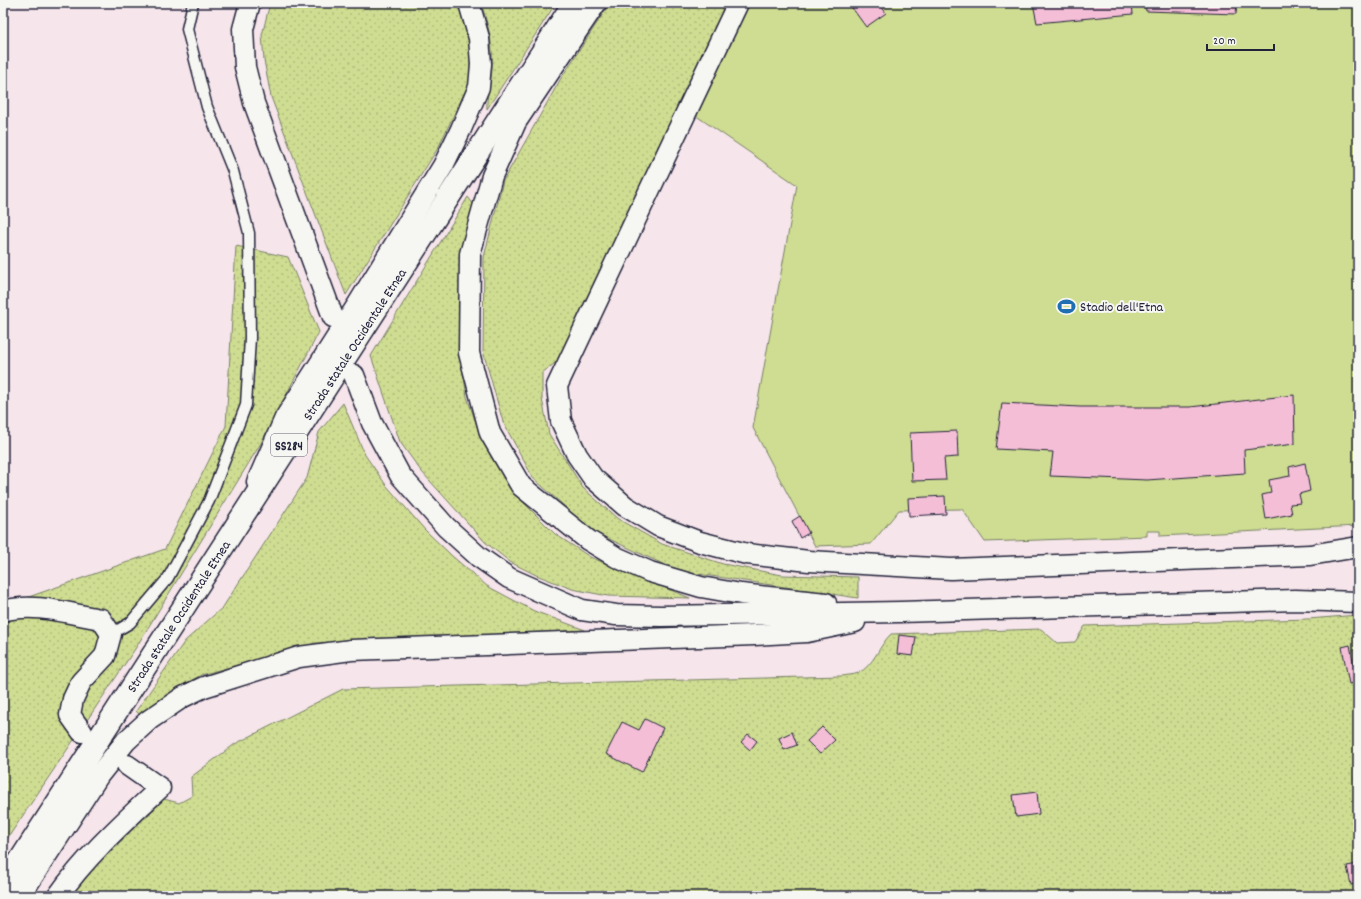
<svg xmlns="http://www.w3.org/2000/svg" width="1361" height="899" viewBox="0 0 1361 899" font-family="Dekko,sans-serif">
<defs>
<pattern id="grass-dots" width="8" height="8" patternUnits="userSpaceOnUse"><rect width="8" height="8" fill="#cedd91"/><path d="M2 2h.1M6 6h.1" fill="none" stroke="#b1bd7e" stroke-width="1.8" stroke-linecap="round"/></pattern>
</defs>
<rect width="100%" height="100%" fill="#f6e5ea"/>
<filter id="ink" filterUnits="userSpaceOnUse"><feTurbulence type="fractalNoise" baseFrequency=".025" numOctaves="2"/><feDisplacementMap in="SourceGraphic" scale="8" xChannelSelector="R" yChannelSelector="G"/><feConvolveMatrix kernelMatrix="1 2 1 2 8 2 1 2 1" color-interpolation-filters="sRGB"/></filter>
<g filter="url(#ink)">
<!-- grass -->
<g fill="url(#grass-dots)" stroke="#788066">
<path d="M270 3H457L462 14 470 45V81L438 148 346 295 271 97 264 60 262 35Z"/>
<path d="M481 3H556L487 109C486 96 491 83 492 69 494 46 488 25 481 3Z"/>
<path d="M610 3H732L559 360 542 373V399L549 434 583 488 618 519 662 544 723 564 782 575 858 577V598L678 571 592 531 533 478 503 422 483 351 484 257 503 181 560 80Z"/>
<path d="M468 197 474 205 460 352 467 397 483 443 510 489 555 534 590 557 690 598 608 596 572 589 536 575 510 562 485 542 421 471 400 442 371 356Z"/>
<path d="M236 246 288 257 319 332 261 443 135 649 3 845V606L165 549 226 426Z"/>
<path d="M343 403 365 455 386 485 425 530 452 556 487 586 534 611 585 630 316 643 201 675 183 685 141 716 136 711 185 641 223 607 307 478 319 432Z"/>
<path d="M1358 615V896H69L99 855 164 799 179 803 192 796 191 777 235 744 343 689 842 676C847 675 854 675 858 673 874 666 879 645 891 634L1041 629 1057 643 1075 642 1085 626 1308 619Z"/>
</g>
<!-- garden -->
<path fill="#cedd91" stroke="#788066" d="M743 3H1358V526L1160 536V531H1147V536L985 542 962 509 899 510 871 544 815 546 753 428 797 185 692 113Z"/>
<!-- building -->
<g fill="#f5bed7" stroke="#22223b">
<path d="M852 3H879L886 13 866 27 850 5Z"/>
<path d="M1033 3H1132L1133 14 1037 23Z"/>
<path d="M1145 3H1237L1236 14 1146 11Z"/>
<path d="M1294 395 1295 444 1244 450 1245 473 1147 480 1050 476 1053 452 996 449 1002 403 1080 407H1190Z"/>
<path d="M957 431 958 457 944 458 946 480 912 481 910 433Z"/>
<path d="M1305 463 1310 491 1299 494 1301 503 1290 504 1292 514 1266 519 1262 495 1271 493 1269 480 1290 476 1289 467Z"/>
<path d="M945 496 946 514 909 516 908 498Z"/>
<path d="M800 516 809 533 800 538 792 521Z"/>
<path d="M899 635 916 637 913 656 897 654Z"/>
<path d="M1350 645 1357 682 1349 684 1342 647Z"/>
<path d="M645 719 663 728 642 772 606 754 622 722 639 730Z"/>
<path d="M822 727 835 740 820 754 807 741Z"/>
<path d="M792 732 797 745 784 750 779 738Z"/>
<path d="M748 734 757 741 750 750 741 742Z"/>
<path d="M1037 792 1039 814 1016 817 1013 795Z"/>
<path d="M1358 864V883L1351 885 1347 866Z"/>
</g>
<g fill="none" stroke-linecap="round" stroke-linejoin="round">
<defs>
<path id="lane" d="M111 634 130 623 168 578 209 501 246 405 250 338 249 233 233 171 207 107 187 29 193 3"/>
<g id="street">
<path d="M250 3 243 29 245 67 254 103 333 317"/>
<path d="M596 3 516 122 492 176 470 254 469 353 490 433 521 486 588 540 616 557 650 572 701 587 741 594 826 603"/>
<path d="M738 3 557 386 561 421 577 455 593 478 625 506 658 526 700 542 747 554 809 561 951 569 1310 555 1358 547"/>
<path d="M354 375 372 423 400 475 446 527 479 557 509 578 582 610 616 615 661 616 900 612 1295 600 1358 602"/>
<path d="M257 482 285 418 358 304 443 166 461 129 479 87 481 64 479 38 469 3"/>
<path d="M3 611C35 602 69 614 101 619L111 634 105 656 81 682 73 699 70 715 82 732"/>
<path d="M20 896 99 775 126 741 149 720 183 697 204 687 299 657 351 650 754 635 807 632 855 622"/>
<path d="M58 896C87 855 124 822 160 788L127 765"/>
</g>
<path id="primary" d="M3 887 574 3"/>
</defs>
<!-- lane casing -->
<use href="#lane" stroke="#22223b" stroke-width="13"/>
<!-- street casing -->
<use href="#street" stroke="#22223b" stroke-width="23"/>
<!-- primary casing -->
<use href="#primary" stroke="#22223b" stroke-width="25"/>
<!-- lane -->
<use href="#lane" stroke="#f6f6f2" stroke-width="10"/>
<!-- street -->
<use href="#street" stroke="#f6f6f2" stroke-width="20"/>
<!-- primary -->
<use href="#primary" stroke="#f6f6f2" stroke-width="22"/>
</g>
</g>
<!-- icons -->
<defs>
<symbol id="stadium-bare" viewBox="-9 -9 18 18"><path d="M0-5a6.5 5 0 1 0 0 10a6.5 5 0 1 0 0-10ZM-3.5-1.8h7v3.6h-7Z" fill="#1f6fb2" stroke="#f6f6f2" stroke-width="2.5" paint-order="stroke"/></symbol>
</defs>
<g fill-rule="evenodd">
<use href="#stadium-bare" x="1054" y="294" width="25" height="25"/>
</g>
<g text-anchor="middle" stroke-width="4" stroke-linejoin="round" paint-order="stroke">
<!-- shield labels -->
<rect fill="#f6f6f2" stroke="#626272" stroke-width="1" x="271" y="434" width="36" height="22" rx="3"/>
<g font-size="13" font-weight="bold" fill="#22223b">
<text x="289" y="450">SS284</text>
</g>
<!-- poi labels -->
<g font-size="14" fill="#22223b" stroke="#f6f6f2" text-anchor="start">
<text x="1080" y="311">Stadio dell'Etna</text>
</g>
<!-- street labels -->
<g font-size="14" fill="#22223b" stroke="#f6f6f2">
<text transform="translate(354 344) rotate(-57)" y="5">Strada statale Occidentale Etnea</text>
<text transform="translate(178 616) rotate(-57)" y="5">Strada statale Occidentale Etnea</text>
</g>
</g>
<!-- margin -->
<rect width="1361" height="899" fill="none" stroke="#f6f6f2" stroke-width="16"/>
<rect x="8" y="8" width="1345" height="883" fill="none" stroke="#22223b" stroke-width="1.5" filter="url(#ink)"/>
<!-- scale -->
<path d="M1207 44v6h67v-6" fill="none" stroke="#22223b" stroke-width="2"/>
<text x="1213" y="44" font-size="12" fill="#22223b" stroke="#f6f6f2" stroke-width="3" paint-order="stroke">20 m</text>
</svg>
